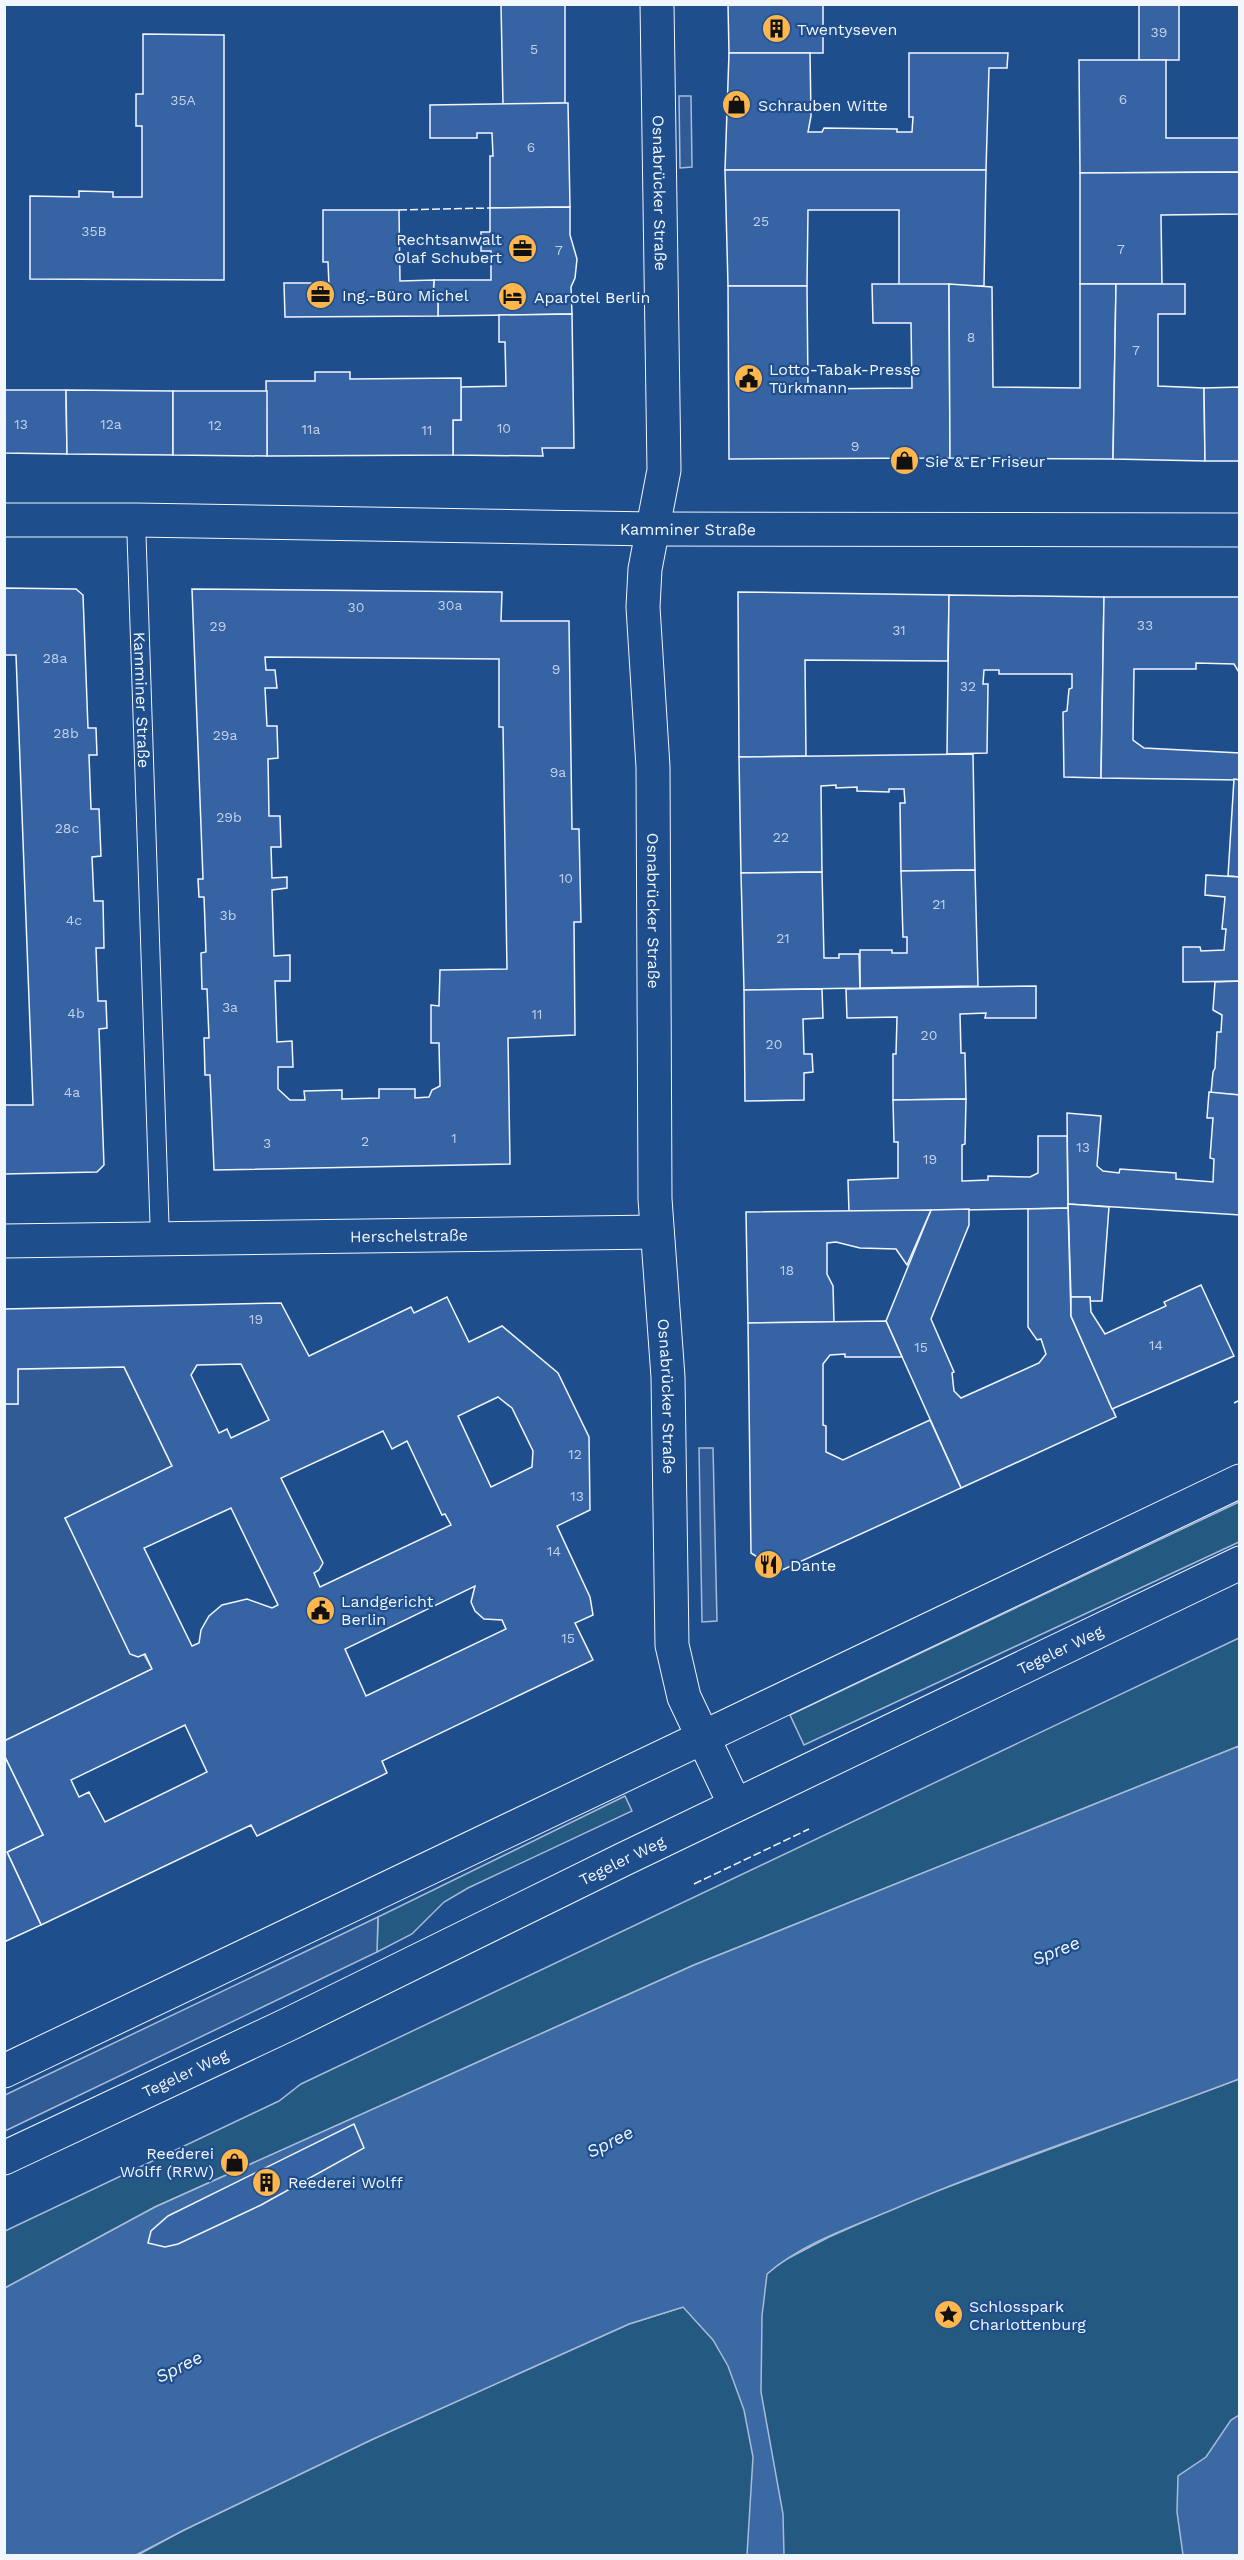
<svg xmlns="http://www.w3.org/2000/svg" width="1244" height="2560" viewBox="0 0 1244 2560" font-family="'Work Sans',sans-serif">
<rect width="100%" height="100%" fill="#1f4e8c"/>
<!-- green -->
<g fill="#245a82" stroke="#a8bbd7" stroke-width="1.5">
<path d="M1239 1502V1542L804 1745 790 1715Z"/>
<path d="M1239 1638V1746L694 1965 155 2207 5 2288V2231L279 2101 301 2084Z"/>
<path d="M625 1796 632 1811 468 1888 444 1902 412 1934 377 1952 378 1917Z"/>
<path d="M1239 2079V2555L136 2556 184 2530 371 2440 629 2324 699 2302 763 2277 781 2262 829 2237 915 2199Z"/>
</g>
<!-- parking -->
<g fill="#305b95" stroke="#a8bbd7" stroke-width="1.5">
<path d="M679 96H691L692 167 680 168Z"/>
<path d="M124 1367 172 1466 65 1518 152 1669 5 1741V1404H18V1369Z"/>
<path d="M699 1448H713L717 1621 702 1622Z"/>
<path d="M378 1917 377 1952 5 2131V2095Z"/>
</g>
<!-- water -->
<g fill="#3b69a3" stroke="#a8bbd7" stroke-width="1.5">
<path d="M1239 1746V2079C1122 2124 1002 2162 887 2212 846 2229 800 2245 767 2274L762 2316 761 2392 783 2514 784 2555H747L753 2457 744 2410 728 2366 713 2340 683 2307 629 2324 371 2440 184 2530 136 2555 5 2556V2288L155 2207 694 1965Z"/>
<path d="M1239 2415V2555H1183L1177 2512 1178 2476 1206 2457 1231 2420Z"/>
</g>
<!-- building -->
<g fill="#3563a3" stroke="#f2f6ff" stroke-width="1.5" fill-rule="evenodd">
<path d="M501 4H565V103L503 105Z"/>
<path d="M728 4H823V53H729Z"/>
<rect x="1139" y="4" width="40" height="56"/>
<path d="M143 34 224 35V280L30 279V196L79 197V191L113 192V197H142V126H136V94H143Z"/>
<path d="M729 53H810L811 116 808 132H822L824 128 897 129V132H912L913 117H909V53H1008L1007 68H989L986 170H725Z"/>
<path d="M1079 60H1166V138H1240V172L1080 173Z"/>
<path d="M565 103H568L570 207 490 208V156H493L492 133H477V138H430V105Z"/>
<path d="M725 170H986L984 286 899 285V210H808L807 286H728Z"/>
<path d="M1240 172V214L1161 215 1162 284H1080V173Z"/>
<path d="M570 207V235L577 259 575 278 571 287 572 314 438 316V298H433L434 280H491V251H481V232H490V208Z"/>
<path d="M323 210H399L400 281 434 280 433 298H438V316L285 317 284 283H311V286H329L328 262H323Z"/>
<path d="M872 284H949L950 458 729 459 728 286H807L808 389 912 388 911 323H873Z"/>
<path d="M949 284 992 287 993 387 1080 388V284H1116L1113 459 950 458Z"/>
<path d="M1116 284H1185V314H1158V386L1204 388 1205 461 1113 459Z"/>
<path d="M572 314 574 448H542L543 456 453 455V420H461V387L506 386 505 342H499V315Z"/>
<path d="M315 372H350V379L461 378V420H453V455L267 456 266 381H315Z"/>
<path d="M1240 387V461H1205L1204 388Z"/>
<path d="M4 390H66L67 454 4 453Z"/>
<path d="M66 390 173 391V455L67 454Z"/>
<path d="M173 391H267V456L173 455Z"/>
<path d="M4 588 76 589 83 595 88 728H96L97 755H89L91 809H99L101 856 92 857 94 901H103L104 948H96L98 1001H106L107 1028 99 1029 104 1165 97 1172 4 1174V1105H33L16 655H4Z"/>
<path d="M192 589 502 592 501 621H569L572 829H579L581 922H574L575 1035 508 1038 510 1164 214 1170 210 1075H205L204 1038H209L207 989H202L201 953 206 952 204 897H199L198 879H203ZM265 657 499 659V727H503L507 969 440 970 439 1006 431 1005V1043H439L440 1086 432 1090 429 1097 415 1098V1089H379V1098L342 1099V1090L304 1091 305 1100H290L278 1089V1067H293L292 1041 277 1042 275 981H290V955L274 956 272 890 287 888V877L272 878 271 847H281L280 816H269L268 759 278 758 277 726H267L265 688H277L275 670H266Z"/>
<path d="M738 592 949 595 948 661 805 660 806 756 739 757Z"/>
<path d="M949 595 1104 597 1101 778 1064 777 1063 712 1067 711 1069 689 1072 688V674H999V670H984L983 684H988L987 753 947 754Z"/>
<path d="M1104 597H1240V674L1234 664 1196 663V669H1134L1133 740 1144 748 1240 753V780L1101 778Z"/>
<path d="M973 754 975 870 901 871 900 803H905L904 789H889V792L857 791V787L836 788V785L821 786 822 872 741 873 739 757Z"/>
<path d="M1234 779 1240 780V877L1228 876Z"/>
<path d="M975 870 978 986 860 988V950H892V953H907V937H903L901 871Z"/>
<path d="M822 872 824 958H839V954H859L860 988 744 990 741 873Z"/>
<path d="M1206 875 1240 877V981L1183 982V947H1200L1201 951 1224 950 1226 929H1222L1225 897 1205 895Z"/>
<path d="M1240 981V1095L1211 1093 1213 1072 1215 1068 1217 1032H1221L1222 1015 1213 1010 1215 982Z"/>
<path d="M1036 986V1018H985L986 1013 960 1014 961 1053H965L966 1099 893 1100V1054H896L897 1017 847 1018 846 989Z"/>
<path d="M822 989 823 1018 803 1019 804 1054H812L813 1072 804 1073V1100L745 1101 744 990Z"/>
<path d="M1209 1092 1240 1095V1215L1068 1204 1067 1113 1101 1116 1097 1166 1103 1171 1119 1173 1120 1169 1176 1173V1179L1213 1182 1214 1159 1210 1158 1213 1118H1207Z"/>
<path d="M966 1099 965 1144 962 1145V1181L988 1180V1176L1030 1177 1038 1173V1136H1067L1068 1208 849 1212 848 1180 898 1178V1142H894L893 1100Z"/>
<path d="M1068 1204 1109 1207 1102 1301H1090V1297H1071Z"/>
<path d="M1068 1208 1071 1316 1116 1417 961 1488 886 1321 931 1210 969 1209V1225L931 1319 954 1372 952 1373 954 1391 961 1398 1039 1363 1046 1354 1041 1339 1037 1340 1028 1327V1209Z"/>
<path d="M931 1210 907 1265 896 1249 860 1248 836 1242 827 1243V1274L833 1286 834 1322 748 1323 746 1212Z"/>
<path d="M1201 1285 1234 1356 1112 1409 1071 1316V1297H1090L1091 1312 1105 1334 1166 1306 1164 1302Z"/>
<path d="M447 1297 469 1342 502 1326 558 1373 589 1437 590 1510 557 1526 590 1597 593 1615 575 1623 593 1660 382 1761 387 1773 257 1836 251 1825 41 1925 7 1852 43 1835 4 1755V1741L152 1669 145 1654 138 1657 130 1654 65 1518 172 1466 124 1367 18 1369V1404H4V1309L281 1303 309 1356 411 1307 414 1313ZM241 1364 269 1420 231 1438 227 1429 219 1433 191 1375 197 1365ZM498 1397 512 1408 533 1451 532 1467 491 1487 458 1416ZM383 1431 392 1449 407 1441 442 1515 445 1514 451 1525 320 1587 314 1573 319 1570 323 1563 281 1478ZM231 1508 278 1605 272 1608 247 1599 222 1605 209 1616 201 1630 199 1643 192 1646 144 1548ZM475 1586 471 1602 475 1611 484 1619 502 1620 506 1629 366 1696 345 1649ZM185 1725 207 1772 105 1822 89 1792 79 1797 71 1780Z"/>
<path d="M886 1321 902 1357H845V1354L830 1355 823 1364V1425L826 1426V1452L843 1460 930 1420 961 1488 780 1571 751 1553 748 1323Z"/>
<path d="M4 1755 43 1835 7 1852 41 1925 4 1942Z"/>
<path d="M354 2124 364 2148 261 2205 178 2244 165 2247 148 2243 151 2231 168 2216Z"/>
</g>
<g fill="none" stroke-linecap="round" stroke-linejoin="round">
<defs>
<g id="lane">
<path id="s1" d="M136 520 160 1239"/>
</g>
<g id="street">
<path id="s2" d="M4 520H136L653 529 1240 530"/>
<path id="s3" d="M4 1241 657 1232"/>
</g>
<g id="secondary">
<path id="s4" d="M657 4 664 470 645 569 643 607 653 767 655 1199 668 1377 672 1645 684 1697 735 1805"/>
<path d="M4 2071 1240 1481"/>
<path id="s5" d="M4 2158 287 2025 622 1860 1240 1563"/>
</g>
</defs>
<!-- lane casing -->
<use href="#lane" stroke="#f2f6ff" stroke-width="20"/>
<!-- street casing -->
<use href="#street" stroke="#f2f6ff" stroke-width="35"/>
<!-- secondary casing -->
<use href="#secondary" stroke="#f2f6ff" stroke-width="35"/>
<!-- lane -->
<use href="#lane" stroke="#1f4e8c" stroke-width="18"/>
<!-- street -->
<use href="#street" stroke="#1f4e8c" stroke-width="33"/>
<!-- secondary -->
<use href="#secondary" stroke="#1f4e8c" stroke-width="33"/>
<!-- fence -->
<g stroke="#f2f6ff" stroke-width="1.5" stroke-dasharray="8 3" stroke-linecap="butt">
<path d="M399 210 490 208"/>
<path d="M1234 1403 1240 1400"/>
<path d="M694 1884 809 1829"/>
</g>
</g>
<!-- icons -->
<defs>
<symbol id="building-disc" viewBox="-11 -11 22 22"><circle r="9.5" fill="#ffb74d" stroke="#1f4e8c"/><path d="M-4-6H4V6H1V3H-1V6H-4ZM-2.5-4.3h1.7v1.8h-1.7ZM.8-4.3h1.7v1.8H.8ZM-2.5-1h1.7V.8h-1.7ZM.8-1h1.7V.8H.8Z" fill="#111"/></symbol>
<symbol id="shop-disc" viewBox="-11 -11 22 22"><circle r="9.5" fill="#ffb74d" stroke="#1f4e8c"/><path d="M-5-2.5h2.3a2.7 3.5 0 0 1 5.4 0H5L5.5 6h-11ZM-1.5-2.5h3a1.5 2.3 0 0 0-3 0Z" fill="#111"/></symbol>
<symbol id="office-disc" viewBox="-11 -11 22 22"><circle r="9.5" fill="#ffb74d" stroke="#1f4e8c"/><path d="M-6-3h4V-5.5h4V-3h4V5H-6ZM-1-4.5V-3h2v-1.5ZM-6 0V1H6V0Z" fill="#111"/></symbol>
<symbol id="hotel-disc" viewBox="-11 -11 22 22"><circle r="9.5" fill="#ffb74d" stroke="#1f4e8c"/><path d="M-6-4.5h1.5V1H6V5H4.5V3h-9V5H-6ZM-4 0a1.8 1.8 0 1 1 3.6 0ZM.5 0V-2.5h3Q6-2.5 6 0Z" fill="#111"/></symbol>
<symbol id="civic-disc" viewBox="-11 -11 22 22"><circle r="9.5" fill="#ffb74d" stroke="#1f4e8c"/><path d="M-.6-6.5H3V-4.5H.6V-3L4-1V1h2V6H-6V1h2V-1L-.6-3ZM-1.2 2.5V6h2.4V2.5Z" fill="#111"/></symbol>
<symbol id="restaurant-disc" viewBox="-11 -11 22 22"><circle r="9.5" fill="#ffb74d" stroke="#1f4e8c"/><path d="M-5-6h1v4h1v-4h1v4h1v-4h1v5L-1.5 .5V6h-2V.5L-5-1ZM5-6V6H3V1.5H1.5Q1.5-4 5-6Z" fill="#111"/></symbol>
<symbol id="sight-disc" viewBox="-11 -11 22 22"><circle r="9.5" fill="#ffb74d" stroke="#1f4e8c"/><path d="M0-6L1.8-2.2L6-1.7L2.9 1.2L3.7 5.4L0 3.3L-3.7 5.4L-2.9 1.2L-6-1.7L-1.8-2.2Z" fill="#111"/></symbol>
</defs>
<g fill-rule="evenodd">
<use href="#building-disc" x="760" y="12" width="33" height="33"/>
<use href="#shop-disc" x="720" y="88" width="33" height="33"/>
<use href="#office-disc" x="506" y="232" width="33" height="33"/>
<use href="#office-disc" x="304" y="278" width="33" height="33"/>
<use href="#hotel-disc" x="496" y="280" width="33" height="33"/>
<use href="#civic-disc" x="732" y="362" width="33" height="33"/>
<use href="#shop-disc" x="888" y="444" width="33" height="33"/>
<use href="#restaurant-disc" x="752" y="1548" width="33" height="33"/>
<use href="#civic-disc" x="304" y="1594" width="33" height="33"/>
<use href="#shop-disc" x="218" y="2146" width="33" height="33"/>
<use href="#building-disc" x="250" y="2166" width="33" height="33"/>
<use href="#sight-disc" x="932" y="2298" width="33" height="33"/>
</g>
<g text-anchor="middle" stroke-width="4.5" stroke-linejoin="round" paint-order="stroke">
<!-- number labels -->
<g font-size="14" fill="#c3d1e8">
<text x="1159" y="37">39</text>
<text x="534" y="54">5</text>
<text x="1123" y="104">6</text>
<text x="183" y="105">35A</text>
<text x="531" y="152">6</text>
<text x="761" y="226">25</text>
<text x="94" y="236">35B</text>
<text x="1121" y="254">7</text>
<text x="559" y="255">7</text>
<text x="971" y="342">8</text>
<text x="1136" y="355">7</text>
<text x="21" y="429">13</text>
<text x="111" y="429">12a</text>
<text x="215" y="430">12</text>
<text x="504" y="433">10</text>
<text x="311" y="434">11a</text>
<text x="427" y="435">11</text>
<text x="855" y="451">9</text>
<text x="450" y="610">30a</text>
<text x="356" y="612">30</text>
<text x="1145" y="630">33</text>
<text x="218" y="631">29</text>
<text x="899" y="635">31</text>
<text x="55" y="663">28a</text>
<text x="556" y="674">9</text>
<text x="968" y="691">32</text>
<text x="66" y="738">28b</text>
<text x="225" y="740">29a</text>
<text x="558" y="777">9a</text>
<text x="229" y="822">29b</text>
<text x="67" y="833">28c</text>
<text x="781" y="842">22</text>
<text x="566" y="883">10</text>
<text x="939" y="909">21</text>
<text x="228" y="920">3b</text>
<text x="74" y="925">4c</text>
<text x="783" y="943">21</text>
<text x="230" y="1012">3a</text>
<text x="76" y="1018">4b</text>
<text x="537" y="1019">11</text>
<text x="929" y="1040">20</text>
<text x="774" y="1049">20</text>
<text x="72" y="1097">4a</text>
<text x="454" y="1143">1</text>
<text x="365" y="1146">2</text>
<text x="267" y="1148">3</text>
<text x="1083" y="1152">13</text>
<text x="930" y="1164">19</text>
<text x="787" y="1275">18</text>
<text x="256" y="1324">19</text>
<text x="1156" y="1350">14</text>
<text x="921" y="1352">15</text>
<text x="575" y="1459">12</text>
<text x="577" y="1501">13</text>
<text x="554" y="1556">14</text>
<text x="568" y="1643">15</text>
</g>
<!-- poi labels -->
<g font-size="16" fill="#f2f6ff" stroke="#1f4e8c" text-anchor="start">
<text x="797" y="35">Twentyseven</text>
<text x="758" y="111">Schrauben Witte</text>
<text x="502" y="245" text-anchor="end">Rechtsanwalt<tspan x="502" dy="18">Olaf Schubert</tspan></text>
<text x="342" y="301">Ing.-Büro Michel</text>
<text x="534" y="303">Aparotel Berlin</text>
<text x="769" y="375">Lotto-Tabak-Presse<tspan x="769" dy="18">Türkmann</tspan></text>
<text x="925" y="467">Sie &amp; Er Friseur</text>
<text x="790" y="1571">Dante</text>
<text x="341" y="1607">Landgericht<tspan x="341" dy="18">Berlin</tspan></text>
<text x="214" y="2159" text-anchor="end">Reederei<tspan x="214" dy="18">Wolff (RRW)</tspan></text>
<text x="288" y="2188">Reederei Wolff</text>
<text x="969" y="2312">Schlosspark<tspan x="969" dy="18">Charlottenburg</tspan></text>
</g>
<!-- street labels -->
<g font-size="16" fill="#f2f6ff" stroke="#1f4e8c">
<text dy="6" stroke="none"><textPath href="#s4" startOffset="189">Osnabrücker Straße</textPath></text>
<text dy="6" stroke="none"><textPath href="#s2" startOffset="684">Kamminer Straße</textPath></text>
<text dy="6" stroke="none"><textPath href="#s1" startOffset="180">Kamminer Straße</textPath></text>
<text dy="6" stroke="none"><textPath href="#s4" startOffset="909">Osnabrücker Straße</textPath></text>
<text dy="6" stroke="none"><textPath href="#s3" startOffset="405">Herschelstraße</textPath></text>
<text dy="6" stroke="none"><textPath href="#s4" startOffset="1395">Osnabrücker Straße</textPath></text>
<text dy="6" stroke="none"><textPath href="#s5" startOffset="1172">Tegeler Weg</textPath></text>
<text dy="6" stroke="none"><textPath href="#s5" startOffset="686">Tegeler Weg</textPath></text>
<text dy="6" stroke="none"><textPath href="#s5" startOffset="200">Tegeler Weg</textPath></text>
</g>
<!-- water labels -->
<g font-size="18" font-style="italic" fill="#f2f6ff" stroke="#1f4e8c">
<text transform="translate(1056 1951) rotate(-22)" y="6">Spree</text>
<text transform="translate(610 2142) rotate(-27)" y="6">Spree</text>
<text transform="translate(179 2367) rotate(-27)" y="6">Spree</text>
</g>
</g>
<!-- border -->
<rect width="1244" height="2560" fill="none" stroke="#f2f6ff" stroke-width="12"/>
</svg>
